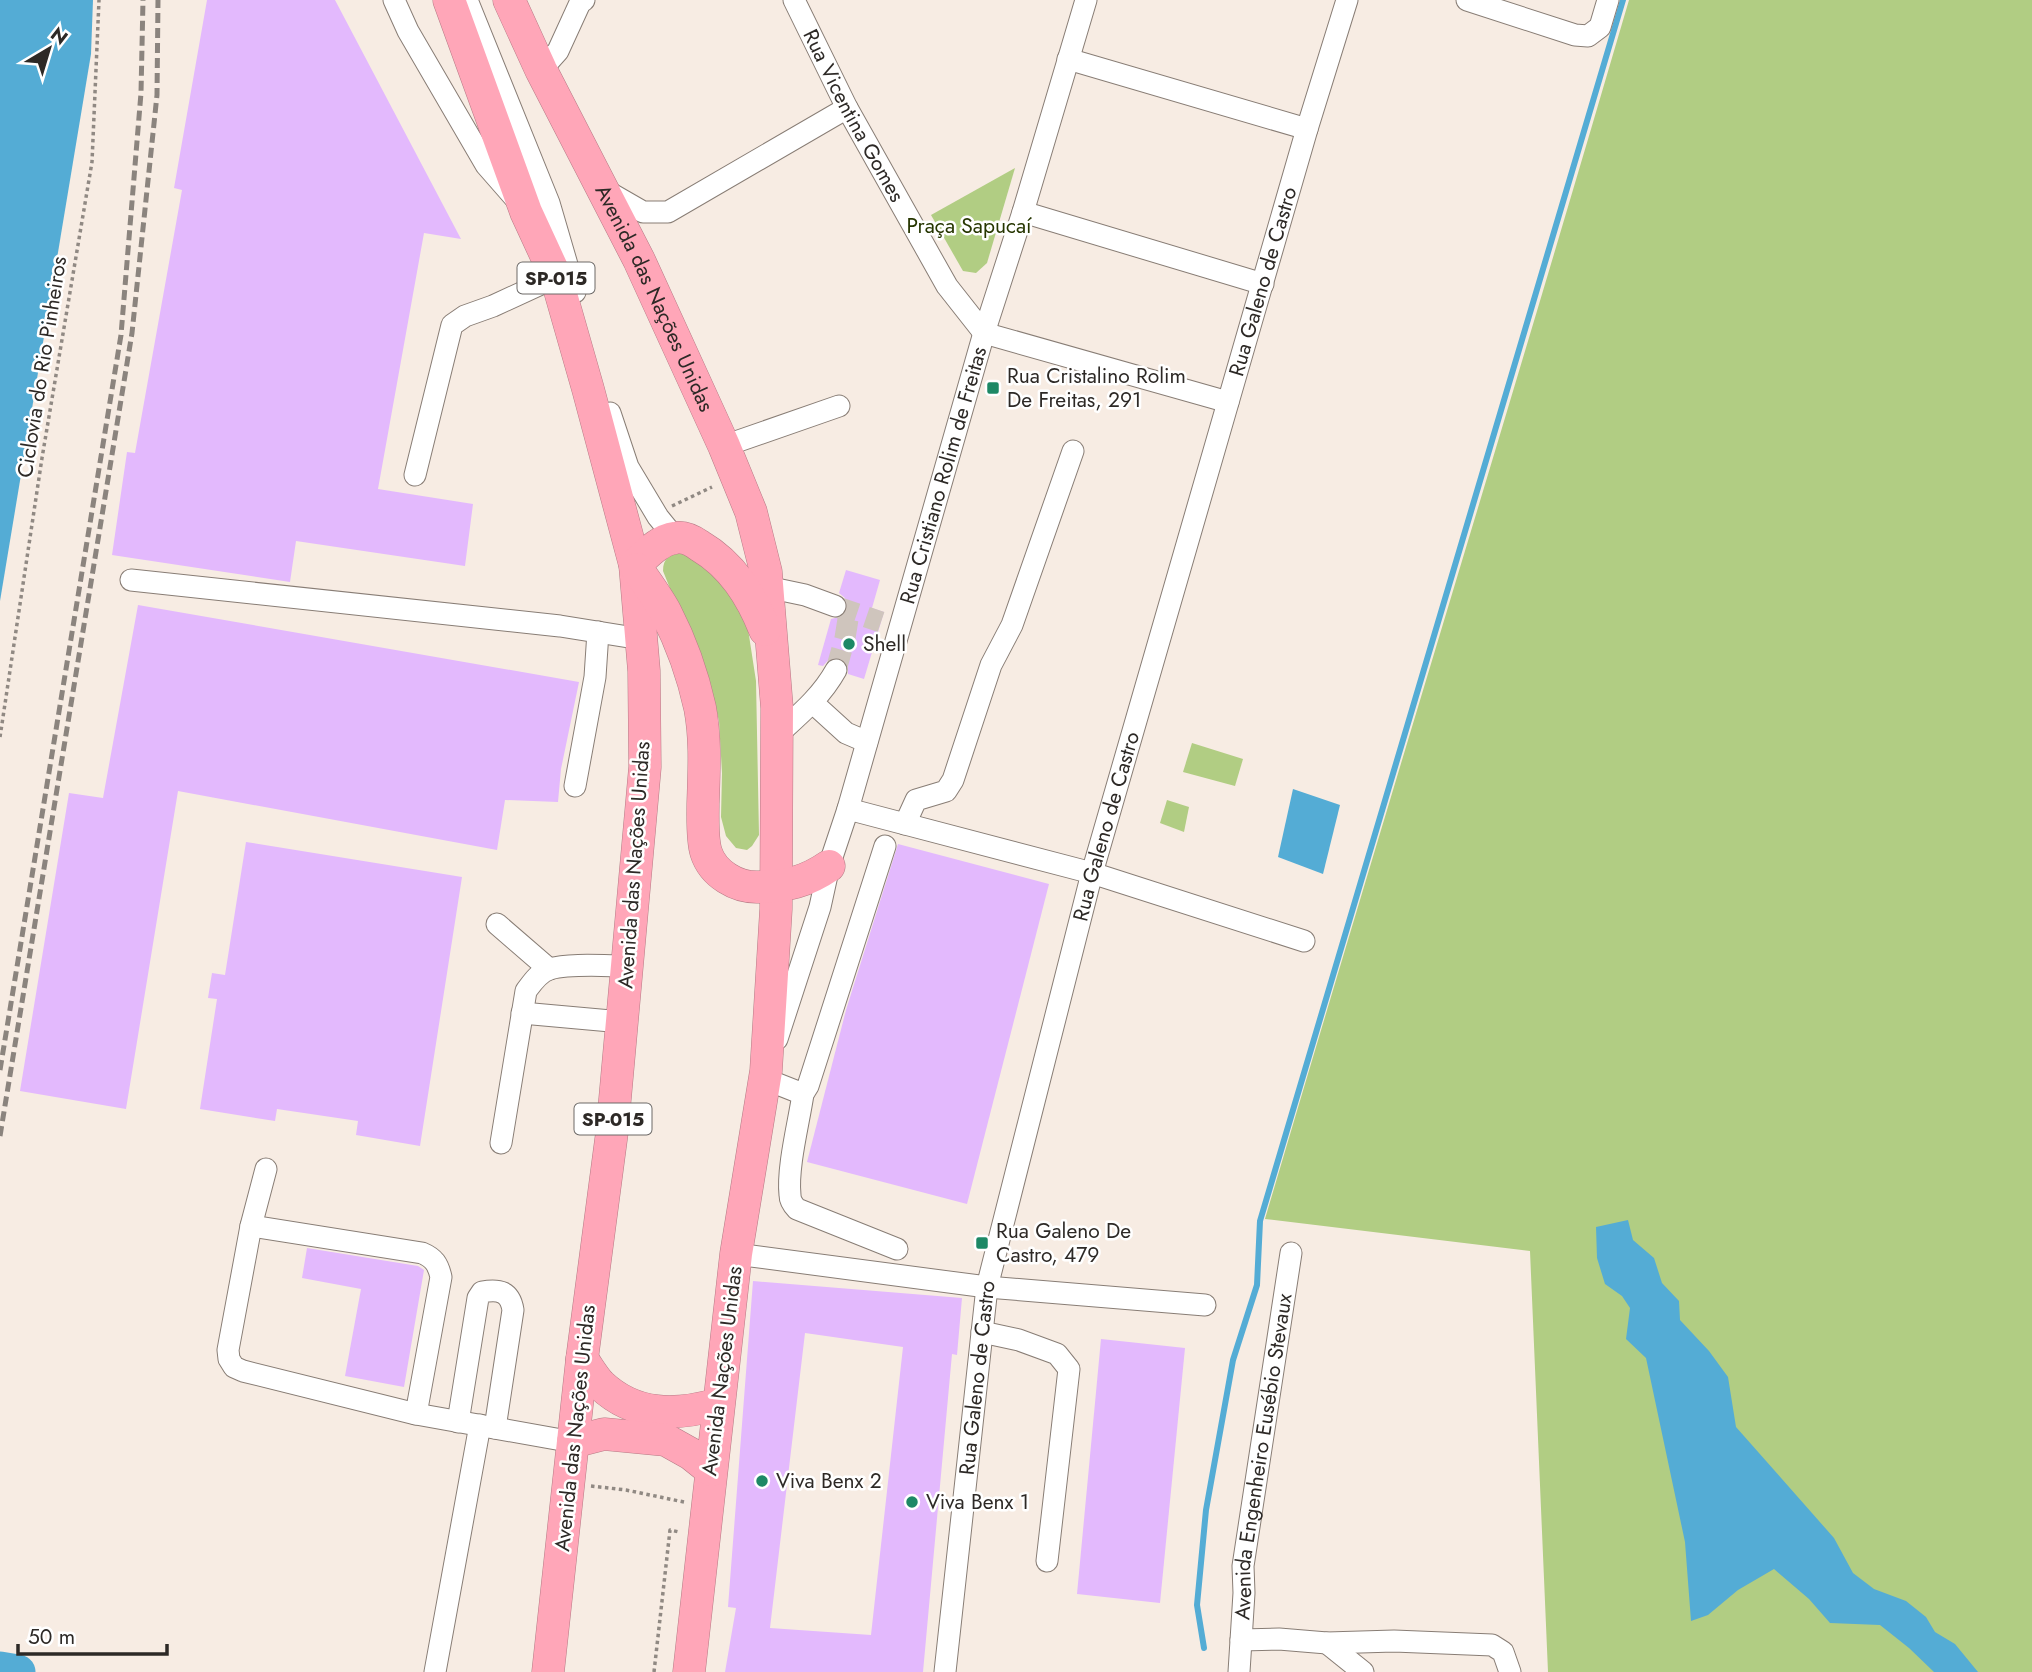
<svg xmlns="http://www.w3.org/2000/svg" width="2032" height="1672" viewBox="0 0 2032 1672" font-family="Jost,sans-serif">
<rect width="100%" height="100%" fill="#f7ece3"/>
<!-- green -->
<g fill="#b1cd83">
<path d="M1629 0H2032V1672H1548L1530 1251 1265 1219C1385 812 1510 407 1629 0Z"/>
<path d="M1015 168 987 263 976 273 963 271 931 215Z"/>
<path d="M682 552 696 555 736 602 748 629 756 681 759 835 752 846 747 850 736 848 726 836 721 817 722 773 719 721 712 693 663 571C663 558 670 554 682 552Z"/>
<path d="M1192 743 1243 759 1235 786 1183 772Z"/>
<path d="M1167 800 1189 807 1184 832 1160 823Z"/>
</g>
<!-- water -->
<g fill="#54acd5">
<path d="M0 0H93L91 54 0 601Z"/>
<path d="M1293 789 1340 805 1323 874 1278 857Z"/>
<path d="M1628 1220 1633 1240 1654 1258 1662 1283 1679 1301 1680 1320 1709 1351 1728 1377 1736 1427 1834 1538 1853 1573 1874 1589 1906 1601 1926 1617 1935 1632 1955 1644 1978 1672H1934L1909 1648 1880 1625 1830 1623 1809 1599 1774 1569 1738 1590 1708 1615 1691 1621 1685 1542 1646 1358 1626 1339 1630 1308 1622 1296 1605 1284 1597 1258 1596 1227Z"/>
</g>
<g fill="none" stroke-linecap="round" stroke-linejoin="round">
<!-- stream -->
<path stroke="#54acd5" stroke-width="6" d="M1204 1648 1197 1605 1206 1510 1233 1360 1257 1285 1260 1221 1623 0"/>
<!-- river -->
<path stroke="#54acd5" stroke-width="35" d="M0 1669 18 1672"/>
</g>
<!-- building -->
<g fill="#e3b9fd" fill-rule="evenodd">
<path d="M207 0H335L461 239 424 233 378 489 473 504 465 566 296 541 290 582 112 555 127 452 135 453 182 190 174 188Z"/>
<path d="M846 570 880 580 872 608 884 612 864 679 848 674V664L842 659 830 658 823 666 818 665 831 619 843 616 847 610 845 598 839 593Z"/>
<path d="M138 605 579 682 561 769 558 802 505 800 497 850 178 791 126 1109 20 1091 69 793 103 798Z"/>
<path d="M246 842 462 877 420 1146 356 1135 358 1121 277 1109 275 1121 200 1109 217 999 208 998 212 973 225 975Z"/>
<path d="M898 844 1049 884 967 1204 807 1162 846 1010Z"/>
<path d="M307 1248 418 1266 424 1270 404 1387 345 1376 361 1289 302 1278Z"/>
<path d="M753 1281 962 1298 957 1355 952 1354 923 1672H725L736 1608 728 1607ZM805 1333 903 1347 871 1635 770 1628Z"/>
<path d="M1101 1339 1185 1348 1160 1603 1077 1594Z"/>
</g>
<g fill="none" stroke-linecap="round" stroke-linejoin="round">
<!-- minor-tunnel -->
<g stroke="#cfc5bd" stroke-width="21" stroke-dasharray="21 10" stroke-linecap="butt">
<path d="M837 607 881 622"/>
<path d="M836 670 845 638 849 613"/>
</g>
<defs>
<g id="minor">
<path d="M394 0 408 31 486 165 514 197"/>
<path d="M467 0 549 203 575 292"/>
<path id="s1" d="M794 0 847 108 947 286 984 333"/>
<path d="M1467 0 1575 35 1588 36 1600 27 1608 0"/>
<path d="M1068 59 1307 129"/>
<path d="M541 70 558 51 580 3 584 0"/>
<path d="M603 189 643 212H668L847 108"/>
<path d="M1023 212 1263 284"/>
<path d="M984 333 1228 402"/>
<path d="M610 413 628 467 658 517 675 538"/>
<path d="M724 446 839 406"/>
<path d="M415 475 452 325 465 316 493 306 556 277"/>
<path d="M131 580 560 626 641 639"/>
<path d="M767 587 805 595 835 606"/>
<path d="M813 703 846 733 867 742"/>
<path d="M777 735C799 715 821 697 836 670"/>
<path d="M575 786 595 677 598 632"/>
<path d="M848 809 1092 873 1304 941"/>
<path d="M905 824 916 800 946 791 953 780 991 665 1012 625 1073 451"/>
<path d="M497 924 549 969"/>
<path d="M522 1013 622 1022"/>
<path id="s2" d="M777 1039 820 907 829 866 848 809 984 333 1023 212 1086 0"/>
<path d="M765 1079 803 1094 808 1086 885 846"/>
<path d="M803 1094C799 1122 787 1167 790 1195 790 1201 793 1205 797 1209L897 1249"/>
<path d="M501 1143 526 991C532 983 539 972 550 969 569 963 607 966 627 966"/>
<path d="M266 1169 251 1226 228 1350 229 1359 234 1367 243 1371 416 1414 573 1442"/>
<path d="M251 1226 422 1253C434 1258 438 1264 441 1277L416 1414"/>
<path d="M736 1254 987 1287 1205 1305"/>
<path d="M982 1332 1019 1340 1057 1354 1069 1369 1047 1561"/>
<path d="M458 1422 478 1298 482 1292C499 1289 510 1291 513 1310L495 1428"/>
<path d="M1241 1640 1279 1639 1327 1643 1394 1641 1492 1645 1503 1652 1510 1672"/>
<path d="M1327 1643 1363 1672"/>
<path d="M435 1672 480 1425"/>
<path id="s3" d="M945 1672 987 1287 1092 873 1307 129 1347 0"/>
<path id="s4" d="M1239 1672 1244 1593 1243 1566 1291 1253"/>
</g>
<g id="highway">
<path d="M449 0 526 212 556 277 588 389 635 565 644 671 645 767 612 1132 582 1359 548 1672"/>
<path id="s5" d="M509 0 541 70 639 260 724 446 751 512 766 572 777 708 776 909 766 1071 736 1254 689 1672"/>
<path d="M635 565C646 555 659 540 675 538 684 536 693 541 700 546 732 565 751 595 765 630"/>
<path d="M637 569C647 583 658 598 666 613 681 642 693 676 700 708 706 740 704 772 703 804 703 817 702 839 706 852 713 874 737 888 759 887 787 886 806 882 829 866"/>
<path d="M582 1359C588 1367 594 1378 601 1385 635 1417 676 1416 718 1404"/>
<path d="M573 1442 604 1434 666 1440 691 1454 711 1470"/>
</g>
</defs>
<!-- minor casing -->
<use href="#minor" stroke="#887d75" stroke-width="23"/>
<!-- highway casing -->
<use href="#highway" stroke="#b67a85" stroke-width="33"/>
<!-- path -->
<g stroke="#908983" stroke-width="3.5" stroke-dasharray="3.5 3.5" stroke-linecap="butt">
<path d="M672 506 712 487"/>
<path d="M0 737 42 458 92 162 99 0"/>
<path d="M591 1486 626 1490 684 1502"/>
<path d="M654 1672 670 1530 679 1532"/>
</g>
<!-- minor -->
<use href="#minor" stroke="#fff" stroke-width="21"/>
<!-- highway -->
<use href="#highway" stroke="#ffa6b8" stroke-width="32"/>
<!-- rail -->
<g stroke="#8b847e" stroke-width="5" stroke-dasharray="10 5" stroke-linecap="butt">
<path d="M0 1070 121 335 141 93 143 0"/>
<path d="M0 1136 132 333 157 95 158 0"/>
</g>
</g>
<!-- markers -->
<g fill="#1d8865" stroke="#fff" stroke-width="2.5">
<rect x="986" y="381" width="14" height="14" rx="3.5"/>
<circle cx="849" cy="644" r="7"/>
<rect x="975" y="1236" width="14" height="14" rx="3.5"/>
<circle cx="762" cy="1481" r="7"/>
<circle cx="912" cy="1502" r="7"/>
</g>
<g text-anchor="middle" stroke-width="5" stroke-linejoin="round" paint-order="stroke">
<!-- shield labels -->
<g fill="#fff" stroke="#6c6967" stroke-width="2">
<rect x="517.5" y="262.5" width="77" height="31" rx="5"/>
<rect x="574.5" y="1103.5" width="77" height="31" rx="5"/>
</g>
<g font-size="19" font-weight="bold" fill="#2d2926">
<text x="556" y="285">SP-015</text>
<text x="613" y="1126">SP-015</text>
</g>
<!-- street labels -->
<g font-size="21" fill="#2d2926" stroke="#fff">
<text dy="7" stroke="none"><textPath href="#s1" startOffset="130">Rua Vicentina Gomes</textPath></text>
<text dy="7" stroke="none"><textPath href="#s3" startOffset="1430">Rua Galeno de Castro</textPath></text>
<text dy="7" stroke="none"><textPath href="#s5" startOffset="332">Avenida das Nações Unidas</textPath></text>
<text transform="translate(42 367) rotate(-81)" y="7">Ciclovia do Rio Pinheiros</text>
<text dy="7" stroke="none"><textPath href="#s2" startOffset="588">Rua Cristiano Rolim de Freitas</textPath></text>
<text dy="7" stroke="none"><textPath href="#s3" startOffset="863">Rua Galeno de Castro</textPath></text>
<text transform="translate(634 865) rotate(-86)" y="7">Avenida das Nações Unidas</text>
<text transform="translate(722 1371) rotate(-83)" y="7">Avenida Nações Unidas</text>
<text dy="7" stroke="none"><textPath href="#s3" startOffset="296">Rua Galeno de Castro</textPath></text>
<text transform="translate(575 1428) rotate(-84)" y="7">Avenida das Nações Unidas</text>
<text dy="7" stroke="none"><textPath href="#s4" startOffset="217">Avenida Engenheiro Eusébio Stevaux</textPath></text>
</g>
<!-- park labels -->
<g font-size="21" fill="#263600" stroke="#fff">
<text x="969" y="233">Praça Sapucaí</text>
</g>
<!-- poi labels -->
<g font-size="21" fill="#2d2926" stroke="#fff" text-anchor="start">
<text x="1007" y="383">Rua Cristalino Rolim<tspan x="1007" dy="24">De Freitas, 291</tspan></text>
<text x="863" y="651">Shell</text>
<text x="996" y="1238">Rua Galeno De<tspan x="996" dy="24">Castro, 479</tspan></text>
<text x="776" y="1488">Viva Benx 2</text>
<text x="926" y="1509">Viva Benx 1</text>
</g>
</g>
<!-- north arrow -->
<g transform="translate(49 49) rotate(38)" stroke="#ffffff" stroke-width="5" paint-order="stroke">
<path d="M0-5L12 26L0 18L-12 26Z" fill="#2d2926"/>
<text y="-10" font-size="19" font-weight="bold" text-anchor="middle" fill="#2d2926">N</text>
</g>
<!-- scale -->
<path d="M18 1644v10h149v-10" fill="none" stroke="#2d2926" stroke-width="3.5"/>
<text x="28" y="1644" font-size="21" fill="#2d2926" stroke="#ffffff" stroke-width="5" paint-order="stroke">50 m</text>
</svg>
